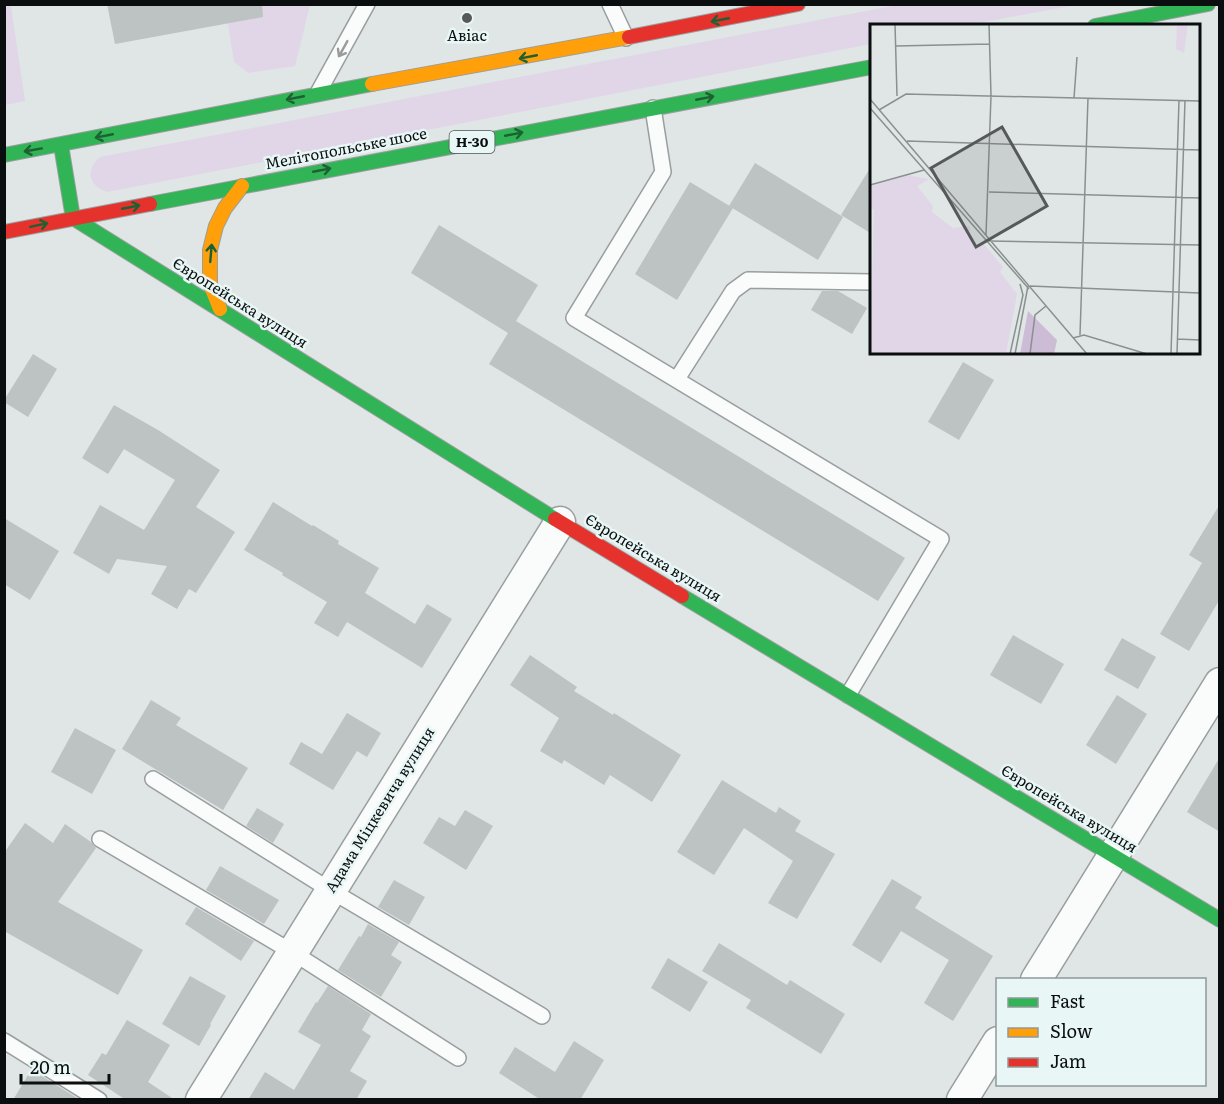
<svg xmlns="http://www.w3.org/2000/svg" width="1224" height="1104" viewBox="0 0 1224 1104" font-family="Literata,serif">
<rect width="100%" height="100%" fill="#dfe6e5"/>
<!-- green -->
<g fill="#e0d6e7">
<path d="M5 4 19 5 11 6 25 101 5 105Z"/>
<path d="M225 5H310L295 66 248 73 234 62Z"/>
<path d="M897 5H1076L968 25 872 26 871 44 107 192C88 185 85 170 100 157Z"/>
</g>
<!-- building -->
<g fill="#bdc3c2">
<path d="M107 4H262L263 17 115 44Z"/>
<path d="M755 163 843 217 818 260 729 206Z"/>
<path d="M872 165V234L841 215Z"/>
<path d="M690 182 733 208 677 300 635 274Z"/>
<path d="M439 225 538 285 516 321 905 558 878 601 489 364 508 333 411 273Z"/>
<path d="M822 291H838L867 308 852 334 811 310Z"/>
<path d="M33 354 57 369 28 417 4 402V400Z"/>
<path d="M963 362 994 380 959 440 928 422Z"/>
<path d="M114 405 158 430 220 470 196 507 235 532 196 593 189 589 177 609 151 594 167 566 117 559 109 574 73 553 100 505 144 530 175 480 124 449 108 474 82 458Z"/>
<path d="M273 502 312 526 313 525 339 541 338 544 379 568 365 593 415 624 427 604 452 619 422 668 347 622 338 637 314 623 327 602 282 575 283 573 244 550Z"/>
<path d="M1220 504V599L1189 651 1160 634 1202 563 1189 555Z"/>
<path d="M4 518 59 551 30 600 4 584Z"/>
<path d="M1013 635 1064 664 1041 704 990 675Z"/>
<path d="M1122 638 1156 657 1138 689 1104 670Z"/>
<path d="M530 655 577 687 574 691 613 715 614 713 681 755 652 802 610 775 604 785 564 760 562 764 540 751 559 718 510 685Z"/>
<path d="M1117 695 1147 714 1116 764 1086 745Z"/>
<path d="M151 700 181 718 176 725 248 768 223 810 122 749Z"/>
<path d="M347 713 381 733 367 757 357 751 333 790 289 764 301 742 322 754Z"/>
<path d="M75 728 116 750 92 794 51 772Z"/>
<path d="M1220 757V832L1187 812Z"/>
<path d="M722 780 776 813 779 807 801 821 795 831 835 854 797 919 768 903 793 861 744 828 714 875 677 852Z"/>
<path d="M257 808 284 824 273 843 246 826Z"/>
<path d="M465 810 493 826 466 870 423 843 439 817 455 826Z"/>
<path d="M25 823 53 843 65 824 91 842 96 848 58 902 143 950 118 995 4 931V853Z"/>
<path d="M220 866 279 900 264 924 206 890Z"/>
<path d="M892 879 922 897 915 908 993 956 953 1021 924 1003 949 960 901 931 881 963 852 945Z"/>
<path d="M394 880 425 897 409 925 378 907Z"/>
<path d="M196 907 254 941 241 961 185 924Z"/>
<path d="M368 924 399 942 391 955 402 962 381 997 338 970 359 936 361 937Z"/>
<path d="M719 943 787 985 790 980 845 1014 821 1054 746 1008 751 1000 702 971Z"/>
<path d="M668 958 708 982 690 1012 651 988Z"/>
<path d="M190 976 226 996 210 1024 211 1025 199 1046 162 1024Z"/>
<path d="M328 986 371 1014 362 1030 371 1036 350 1071 367 1081 356 1100H248L265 1072 294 1090 321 1045 298 1032 316 1002 317 1003Z"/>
<path d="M127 1020 170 1045 148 1082 175 1100H126L88 1075 102 1053 106 1055Z"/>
<path d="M574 1041 604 1060 580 1100H541L499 1073 515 1047 555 1072Z"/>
<path d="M31 1070 45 1078 80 1100H13Z"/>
</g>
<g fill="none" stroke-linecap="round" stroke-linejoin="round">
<defs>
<g id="lane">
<path d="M610 4 626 38"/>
<path d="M319 91 367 4"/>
<path d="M653 108 663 172 574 318 941 539 848 695"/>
<path d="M677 379 733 291 748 280 872 282"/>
<path d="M153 779 330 890 542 1016"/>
<path d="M100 839 292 952 458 1058"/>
<path d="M4 1041 99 1100"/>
</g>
<g id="street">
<path d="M1036 980 1220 683"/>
<path d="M201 1100 560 522"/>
<path d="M962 1100 998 1042"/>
</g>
<g id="fast">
<path d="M1095 26 1208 4"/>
<path d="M61 145 73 218 555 519"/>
<path d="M4 155 372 84"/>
<path d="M150 204 872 67"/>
<path d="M682 596 1220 920"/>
</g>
<g id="slow">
<path d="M372 84 629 37"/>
<path d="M220 309 210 284V250L216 226 225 208 242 186"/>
</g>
<g id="jam">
<path d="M629 37 798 4"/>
<path d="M4 232 150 204"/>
<path d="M555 519 682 596"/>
</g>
</defs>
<!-- lane casing -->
<use href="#lane" stroke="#999e9e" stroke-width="18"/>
<!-- street casing -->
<use href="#street" stroke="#999e9e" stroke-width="33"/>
<!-- fast casing -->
<use href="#fast" stroke="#999e9e" stroke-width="16"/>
<!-- slow casing -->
<use href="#slow" stroke="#999e9e" stroke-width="16"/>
<!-- jam casing -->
<use href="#jam" stroke="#999e9e" stroke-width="16"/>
<!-- lane -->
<use href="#lane" stroke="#fafbfb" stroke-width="15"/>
<!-- street -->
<use href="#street" stroke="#fafbfb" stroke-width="30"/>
<!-- fast -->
<use href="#fast" stroke="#30b455" stroke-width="14"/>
<!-- slow -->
<use href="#slow" stroke="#ff9f0a" stroke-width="14"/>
<!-- jam -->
<use href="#jam" stroke="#e5322d" stroke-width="14"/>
</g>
<!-- one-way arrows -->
<defs><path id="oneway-shaft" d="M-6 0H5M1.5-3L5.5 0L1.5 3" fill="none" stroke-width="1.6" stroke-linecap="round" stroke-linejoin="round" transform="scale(1.5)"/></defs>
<g stroke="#1d6132">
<use href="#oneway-shaft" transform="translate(720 20) rotate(169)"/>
<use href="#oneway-shaft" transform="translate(528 57) rotate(169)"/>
<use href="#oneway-shaft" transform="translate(295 98) rotate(169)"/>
<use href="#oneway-shaft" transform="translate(705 98) rotate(-11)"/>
<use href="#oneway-shaft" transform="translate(514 134) rotate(-11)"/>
<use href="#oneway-shaft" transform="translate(104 136) rotate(169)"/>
<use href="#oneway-shaft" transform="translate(33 150) rotate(170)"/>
<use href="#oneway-shaft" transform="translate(322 170) rotate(-11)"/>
<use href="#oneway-shaft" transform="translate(131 207) rotate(-11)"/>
<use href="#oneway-shaft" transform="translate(39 225) rotate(-12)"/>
<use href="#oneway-shaft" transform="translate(211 253) rotate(-85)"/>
</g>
<use stroke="#9a9c9c" href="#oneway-shaft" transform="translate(343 49) rotate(119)"/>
<!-- markers -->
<circle fill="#555a59" stroke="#e9f6f6" stroke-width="2" cx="467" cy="18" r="6"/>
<g text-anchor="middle" stroke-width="5" stroke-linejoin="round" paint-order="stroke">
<!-- shield labels -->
<rect fill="#e9f6f6" stroke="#4d5454" stroke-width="1.5" x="449.5" y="131" width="45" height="22" rx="4.5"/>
<g font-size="14" font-weight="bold" fill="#0a0e0e">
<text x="472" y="147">Н-30</text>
</g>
<!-- poi labels -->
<g font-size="15" fill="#0a0e0e" stroke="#e9f6f6">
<text x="467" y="41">Авіас</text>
</g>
<!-- street labels -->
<g font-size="15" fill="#0a0e0e" stroke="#e9f6f6">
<text transform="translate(346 149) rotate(-11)" y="5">Мелітопольське шосе</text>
<text transform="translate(240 303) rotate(32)" y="5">Європейська вулиця</text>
<text transform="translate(653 558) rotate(31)" y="5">Європейська вулиця</text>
<text transform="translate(1069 809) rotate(31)" y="5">Європейська вулиця</text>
<text transform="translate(380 810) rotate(-58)" y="5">Адама Міцкевича вулиця</text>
</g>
</g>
<!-- overview -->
<g transform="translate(870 24)">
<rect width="330" height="330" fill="#dfe6e5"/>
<path d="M307 0H318L314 29 306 25ZM37 151 59 155 47 162 63 182 62 188 83 204 99 202 101 206 96 210 106 222 112 218 133 243 130 248 147 270 136 330H0L4 185H0V162Z" fill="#e0d6e7"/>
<path d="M158 287 187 316 184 330H150Z" fill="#ccbcd6"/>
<path fill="none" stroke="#8a908f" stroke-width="1.5" d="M25 0 27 72M26 22 119 20M204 74 207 33M0 75 217 330M0 84 159 265M9 86 36 70 330 77M37 117 330 126M0 161 54 146M119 168 330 174M116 211 121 72 119 0M119 217 330 221M160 262 330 269M210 311 218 74M203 314 214 311 277 330M307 315 330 316M140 330 153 271 150 260M145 330 158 262M160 330 165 291 176 282M301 330 309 76M307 330 315 76"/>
<path fill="#555a59" fill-opacity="0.15" stroke="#555a59" stroke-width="3" d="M132 103 177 182 106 223 61 144Z"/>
<rect width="330" height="330" fill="none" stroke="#0a0e0e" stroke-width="3"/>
</g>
<!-- border -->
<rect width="1224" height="1104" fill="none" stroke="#0a0e0e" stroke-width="12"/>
<!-- legend -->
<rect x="996" y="978" width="210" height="108" fill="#e9f6f6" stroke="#909999" stroke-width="1.5"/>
<rect x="1008" y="998" width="30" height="9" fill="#30b455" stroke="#909999" stroke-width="1.5"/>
<text x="1050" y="1008" font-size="18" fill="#0a0e0e">Fast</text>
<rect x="1008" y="1028" width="30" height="9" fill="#ff9f0a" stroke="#909999" stroke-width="1.5"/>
<text x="1050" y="1038" font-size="18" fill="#0a0e0e">Slow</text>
<rect x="1008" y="1058" width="30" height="9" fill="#e5322d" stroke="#909999" stroke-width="1.5"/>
<text x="1050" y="1068" font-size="18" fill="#0a0e0e">Jam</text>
<!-- scale -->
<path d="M21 1074v9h88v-9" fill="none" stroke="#0a0e0e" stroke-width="3"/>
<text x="30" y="1074" font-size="18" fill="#0a0e0e" stroke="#e9f6f6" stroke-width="4.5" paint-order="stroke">20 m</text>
</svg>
